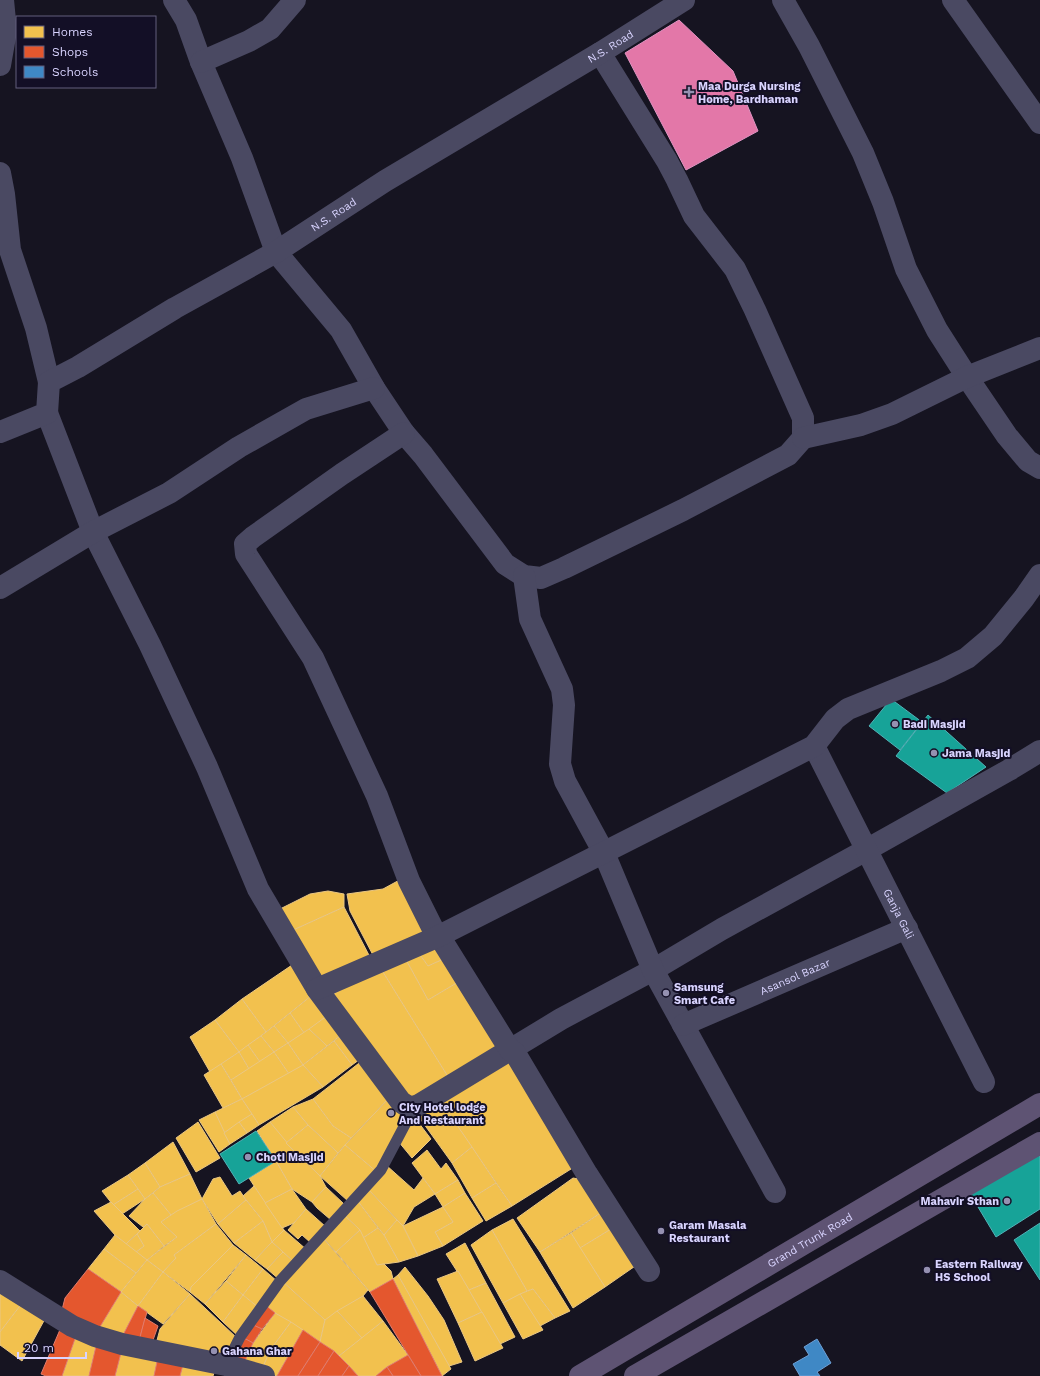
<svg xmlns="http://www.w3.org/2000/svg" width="1040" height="1376" viewBox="0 0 1040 1376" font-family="'Work Sans',sans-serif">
<rect width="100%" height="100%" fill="#161421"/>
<!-- homes -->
<g fill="#f2c14e" stroke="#eac783">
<path d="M405 877 432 931 374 957 350 911 347 894 383 889Z"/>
<path d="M328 891 344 894V907L289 932 278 910 310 894Z"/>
<path d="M344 907 372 961 327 985 289 932Z"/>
<path d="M437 943 446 958 428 966 418 952Z"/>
<path d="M418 952 428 966 446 958 460 981 428 1000 405 958Z"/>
<path d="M405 958 428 1000 460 981 502 1048 450 1080 381 969Z"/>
<path d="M295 963 316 992 266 1032 242 999Z"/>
<path d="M381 969 450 1080 409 1103 331 995Z"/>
<path d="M316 992 331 1013 304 1033 290 1013Z"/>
<path d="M242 999 266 1032 239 1052 215 1020Z"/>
<path d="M290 1013 304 1033 288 1043 274 1026Z"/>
<path d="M331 1013 346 1031 327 1046 309 1029Z"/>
<path d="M215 1020 239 1052 210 1072 190 1037Z"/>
<path d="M274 1026 288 1043 274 1052 261 1036Z"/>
<path d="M309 1029 327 1046 303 1065 288 1043Z"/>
<path d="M346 1031 363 1057 352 1065 334 1041Z"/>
<path d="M261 1036 274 1052 260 1062 248 1045Z"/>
<path d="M334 1041 352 1065 323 1087 303 1065Z"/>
<path d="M288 1043 303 1065 289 1074 274 1052Z"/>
<path d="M248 1045 260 1062 249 1069 239 1052Z"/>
<path d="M239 1052 249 1069 231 1080 221 1064Z"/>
<path d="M274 1052 289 1074 242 1099 231 1080Z"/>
<path d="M512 1053 579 1164 512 1206 439 1099Z"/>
<path d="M363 1060 390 1097 351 1138 333 1126 313 1099Z"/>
<path d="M221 1064 242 1099 223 1108 204 1075Z"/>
<path d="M303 1065 323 1087 259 1125 242 1099Z"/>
<path d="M390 1097 408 1117 378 1173 345 1145Z"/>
<path d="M242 1099 252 1114 224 1133 215 1112Z"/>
<path d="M313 1099 333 1126 351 1138 338 1153 308 1125 293 1107Z"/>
<path d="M439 1099 472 1147 452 1163 416 1113Z"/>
<path d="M293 1107 308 1125 286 1143 270 1122Z"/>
<path d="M215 1112 230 1144 219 1152 199 1120Z"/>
<path d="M252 1114 259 1125 247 1133 239 1122Z"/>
<path d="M412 1114 431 1139 412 1158 398 1141Z"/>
<path d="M198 1122 220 1158 196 1172 176 1138Z"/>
<path d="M239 1122 247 1133 230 1144 224 1133Z"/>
<path d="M270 1122 294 1151 276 1161 257 1131Z"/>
<path d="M308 1125 338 1153 320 1176 286 1143Z"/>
<path d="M173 1142 190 1174 160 1187 145 1163Z"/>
<path d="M345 1145 378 1173 348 1201 320 1176Z"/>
<path d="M472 1147 496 1183 472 1198 452 1163Z"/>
<path d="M427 1150 441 1169 446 1163 458 1180 435 1194 412 1163Z"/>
<path d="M294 1151 320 1176 326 1187 312 1202 292 1189 276 1161Z"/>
<path d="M276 1161 292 1189 265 1203 249 1178Z"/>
<path d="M145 1163 160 1187 145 1199 128 1175Z"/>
<path d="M386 1165 414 1190 423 1178 435 1194 414 1207 403 1226 367 1188Z"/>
<path d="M190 1174 202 1199 171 1215 153 1193 160 1187Z"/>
<path d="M128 1175 138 1189 113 1205 102 1191Z"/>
<path d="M220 1177 232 1196 240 1191 246 1200 218 1224 202 1199 213 1179Z"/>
<path d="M573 1178 579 1179 605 1210 540 1252 517 1218Z"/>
<path d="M458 1180 465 1193 443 1207 435 1194Z"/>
<path d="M496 1183 512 1206 486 1221 472 1198Z"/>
<path d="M254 1186 284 1230 272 1242 263 1221 243 1196Z"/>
<path d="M326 1187 344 1204 331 1220 317 1208 312 1202Z"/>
<path d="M367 1188 397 1220 384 1235 357 1200Z"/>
<path d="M138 1189 145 1199 122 1214 113 1205Z"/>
<path d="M292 1189 306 1209 294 1223 282 1228 265 1203Z"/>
<path d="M153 1193 171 1215 161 1222 177 1237 164 1246 147 1224 143 1227 129 1216 145 1199Z"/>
<path d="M465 1193 483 1221 443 1246 435 1232 453 1222 443 1207Z"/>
<path d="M202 1199 216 1224 174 1255 176 1258 163 1272 147 1260 177 1237 161 1222 177 1211Z"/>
<path d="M246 1200 263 1221 234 1243 218 1224Z"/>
<path d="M357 1200 378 1228 363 1238 360 1230 343 1214Z"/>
<path d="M111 1202 140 1231 126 1244 115 1235 94 1211Z"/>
<path d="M443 1207 453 1222 435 1232 443 1246 418 1256 403 1226Z"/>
<path d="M306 1209 326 1227 311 1243 302 1235 298 1239 288 1230Z"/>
<path d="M605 1210 616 1226 580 1248 571 1233Z"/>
<path d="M343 1214 360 1230 336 1252 322 1237Z"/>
<path d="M513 1219 570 1311 555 1318 533 1289 527 1291 492 1230Z"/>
<path d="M397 1220 403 1226 418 1256 399 1262 384 1235Z"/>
<path d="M263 1221 272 1242 255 1260 234 1243Z"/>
<path d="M147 1224 164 1246 147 1260 136 1252 144 1246 137 1234Z"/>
<path d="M216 1224 233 1245 191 1287 190 1292 163 1272 176 1258 174 1255Z"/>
<path d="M616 1226 641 1262 605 1287 580 1248Z"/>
<path d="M378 1228 384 1235 399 1262 377 1265 363 1238Z"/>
<path d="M284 1230 307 1250 295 1263 272 1242Z"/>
<path d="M360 1230 377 1265 384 1264 391 1271 393 1279 370 1292 336 1252Z"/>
<path d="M492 1230 527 1291 503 1303 471 1245Z"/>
<path d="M571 1233 605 1287 573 1308 540 1252Z"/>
<path d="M137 1234 144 1246 136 1252 126 1244Z"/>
<path d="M115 1235 147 1260 136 1273 104 1249Z"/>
<path d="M322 1237 368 1290 363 1296 325 1320 282 1281Z"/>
<path d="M272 1242 283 1252 267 1269 255 1260Z"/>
<path d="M465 1243 486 1283 469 1290 446 1254Z"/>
<path d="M233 1245 246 1255 205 1304 190 1292 191 1287Z"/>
<path d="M104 1249 136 1273 121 1292 88 1269Z"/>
<path d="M283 1252 295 1263 280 1280 267 1269Z"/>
<path d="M246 1255 263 1269 243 1295 226 1281Z"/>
<path d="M147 1260 163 1272 138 1306 121 1292Z"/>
<path d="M405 1267 428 1296 444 1320 462 1362 449 1366 398 1275Z"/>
<path d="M263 1269 278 1282 259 1308 243 1295Z"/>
<path d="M458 1271 482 1312 458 1323 437 1279Z"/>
<path d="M163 1272 190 1294 163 1324 138 1306Z"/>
<path d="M398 1275 451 1369 442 1376 393 1279Z"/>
<path d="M226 1281 243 1295 223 1322 205 1304Z"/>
<path d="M282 1281 325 1320 320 1342 275 1313 264 1304Z"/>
<path d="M486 1283 515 1337 500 1344 469 1290Z"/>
<path d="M0 1288 23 1302 0 1332Z"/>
<path d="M533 1289 555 1318 540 1326 520 1294Z"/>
<path d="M121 1292 138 1306 122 1337 98 1330Z"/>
<path d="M190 1294 237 1338 227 1358 156 1344 160 1329Z"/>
<path d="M520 1294 543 1330 523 1339 503 1303Z"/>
<path d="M243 1295 259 1308 238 1336 223 1322Z"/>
<path d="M363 1296 383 1321 362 1338 337 1311Z"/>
<path d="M23 1302 46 1317 22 1361 0 1345V1332Z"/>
<path d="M337 1311 362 1338 339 1356 320 1342 325 1320Z"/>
<path d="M482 1312 503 1348 475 1361 458 1323Z"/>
<path d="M275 1313 291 1322 271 1349 261 1371 243 1365 253 1343Z"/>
<path d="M383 1321 408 1355 387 1367 376 1376H358L339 1356Z"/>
<path d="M291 1322 303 1330 277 1376 261 1371 271 1349Z"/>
<path d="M77 1333 97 1342 89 1376H62Z"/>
<path d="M122 1349 158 1357 154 1376H115Z"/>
<path d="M184 1361 216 1367 213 1376H180Z"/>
</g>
<!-- shops -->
<g fill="#e4572e" stroke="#e17c6d">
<path d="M88 1269 121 1292 98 1330 61 1314 65 1298Z"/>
<path d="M393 1279 407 1307 442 1376H421L370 1292Z"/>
<path d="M264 1304 275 1313 262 1329 251 1324Z"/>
<path d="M138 1306 147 1312 139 1341 122 1337Z"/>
<path d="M145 1318 158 1326 152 1343 139 1341Z"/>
<path d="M251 1324 262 1329 253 1343 242 1337Z"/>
<path d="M62 1325 77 1333 62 1376H46L41 1374Z"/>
<path d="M303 1330 320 1342 298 1376H277Z"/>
<path d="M242 1337 253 1343 243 1365 233 1353Z"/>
<path d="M97 1342 122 1349 115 1376H89Z"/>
<path d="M320 1342 334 1351 318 1376H298Z"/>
<path d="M334 1351 349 1366 342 1376H318Z"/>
<path d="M408 1355 421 1376H393L387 1367Z"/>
<path d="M158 1357 184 1361 180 1376H154Z"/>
<path d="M349 1366 358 1376H342Z"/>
<path d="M387 1367 393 1376H376Z"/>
</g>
<!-- schools -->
<path fill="#3f88c5" stroke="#6d9fd6" d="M817 1339 831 1363 817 1372 820 1376H800L793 1364 809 1355 804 1347Z"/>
<!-- health -->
<path fill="#e377a8" stroke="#e093c2" d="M679 20 733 71 758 131 686 170 625 53Z"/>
<!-- public -->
<g fill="#17a398" stroke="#51b2b7">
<path d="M891 699 922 722 900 750 869 726Z"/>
<path d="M928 715 986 767 947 793 896 756Z"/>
<path d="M256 1131 276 1161 239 1184 220 1154Z"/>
<path d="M1036 1150 1040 1157V1209L996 1237 969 1192Z"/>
<path d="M1040 1223V1280L1014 1240Z"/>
</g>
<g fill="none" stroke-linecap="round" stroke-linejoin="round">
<!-- service -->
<path stroke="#4a4962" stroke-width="11" d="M226 1365 240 1337 280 1281 381 1170 409 1117 410 1108"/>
<!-- minor -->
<g stroke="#4a4962" stroke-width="22">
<path d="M174 0 186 20 201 62 242 158 276 252 341 330 374 388 404 433 423 455 505 564 524 576 541 578 564 568 683 510 788 455 803 438V418L755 310 735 269 694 216 677 180 667 161 600 53"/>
<path d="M783 0 809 46 863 153 883 202 906 269 937 330 967 377 1007 436 1028 461 1040 468"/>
<path d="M953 0 1040 123"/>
<path d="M201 62 249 41 270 29 295 0"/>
<path d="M0 65 6 31 3 0"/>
<path d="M0 173 4 194 10 250 36 328 49 382"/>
<path d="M47 413 93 532 150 645 207 767 258 889 317 989 401 1102 410 1108 419 1105 561 1019 653 970 722 929 868 849 1009 770 1040 751"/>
<path id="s1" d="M0 432 47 413 49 382 78 367 175 308 276 252 385 181 600 53 684 0"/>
<path d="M404 433 342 474 253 537 245 544 246 554 313 658 377 796 409 881 437 937 441 939 510 1050 515 1053 587 1174 649 1271"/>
<path d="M803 438 861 425 892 414 967 377 1040 348"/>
<path d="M524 576 530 619 562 689 564 705 560 764 565 781 604 853 653 970 775 1192"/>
<path d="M0 588 93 532 169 493 239 447 306 409 374 388"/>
<path id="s2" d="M814 746 984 1082"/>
<path d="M317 989 437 937 814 746 835 719 848 709 941 671 967 658 993 636 1024 598 1040 575"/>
<path id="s3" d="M683 1025 907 928"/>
<path d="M0 1281 72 1326 95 1336 122 1344 226 1365 264 1376"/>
</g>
<!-- primary -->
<g stroke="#5e5373" stroke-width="22">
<path id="s4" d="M580 1376 1040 1104"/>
<path d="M635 1376 1040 1143"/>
</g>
</g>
<!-- markers -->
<g fill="#9591b1" stroke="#130f26" stroke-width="1.5">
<path d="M687 86h4v4h4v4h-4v4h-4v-4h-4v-4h4z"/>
<circle cx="895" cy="724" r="4"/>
<circle cx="934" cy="753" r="4"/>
<circle cx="666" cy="993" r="4"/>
<circle cx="391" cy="1113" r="4"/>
<circle cx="248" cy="1157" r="4"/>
<circle cx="1007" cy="1201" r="4"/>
<circle cx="661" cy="1231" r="4"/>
<circle cx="927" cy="1270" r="4"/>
<circle cx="214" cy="1351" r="4"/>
</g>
<g text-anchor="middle" stroke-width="4" stroke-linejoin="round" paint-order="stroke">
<!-- street labels -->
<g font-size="11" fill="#d9d4ff" stroke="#130f26">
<text dy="4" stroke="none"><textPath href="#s1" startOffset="736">N.S. Road</textPath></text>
<text dy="4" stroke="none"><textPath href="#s1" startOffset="412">N.S. Road</textPath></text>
<text dy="4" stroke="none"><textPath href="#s2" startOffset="188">Ganja Gali</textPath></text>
<text dy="4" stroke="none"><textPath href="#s3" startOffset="122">Asansol Bazar</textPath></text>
<text dy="4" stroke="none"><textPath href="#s4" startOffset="267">Grand Trunk Road</textPath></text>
</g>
<!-- poi labels -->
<g font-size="11" font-weight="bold" fill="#d9d4ff" stroke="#130f26" text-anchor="start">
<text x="698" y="90">Maa Durga Nursing<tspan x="698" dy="13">Home, Bardhaman</tspan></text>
<text x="903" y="728">Badi Masjid</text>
<text x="942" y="757">Jama Masjid</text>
<text x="674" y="991">Samsung<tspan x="674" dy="13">Smart Cafe</tspan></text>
<text x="399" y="1111">City Hotel lodge<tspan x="399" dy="13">And Restaurant</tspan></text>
<text x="256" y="1161">Choti Masjid</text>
<text x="999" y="1205" text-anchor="end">Mahavir Sthan</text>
<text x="669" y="1229">Garam Masala<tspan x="669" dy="13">Restaurant</tspan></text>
<text x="935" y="1268">Eastern Railway<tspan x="935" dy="13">HS School</tspan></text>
<text x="222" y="1355">Gahana Ghar</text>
</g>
</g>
<!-- legend -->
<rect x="16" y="16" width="140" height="72" fill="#130f26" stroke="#625e7d"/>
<rect x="24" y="26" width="20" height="12" fill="#f2c14e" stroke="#625e7d"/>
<text x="52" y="36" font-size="12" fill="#d9d4ff">Homes</text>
<rect x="24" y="46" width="20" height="12" fill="#e4572e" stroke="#625e7d"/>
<text x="52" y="56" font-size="12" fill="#d9d4ff">Shops</text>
<rect x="24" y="66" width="20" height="12" fill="#3f88c5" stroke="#625e7d"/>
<text x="52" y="76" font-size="12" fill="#d9d4ff">Schools</text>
<!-- scale -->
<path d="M18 1352v6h68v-6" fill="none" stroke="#d9d4ff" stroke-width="2"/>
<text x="24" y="1352" font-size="12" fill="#d9d4ff" stroke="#130f26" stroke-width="3" paint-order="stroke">20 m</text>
</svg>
